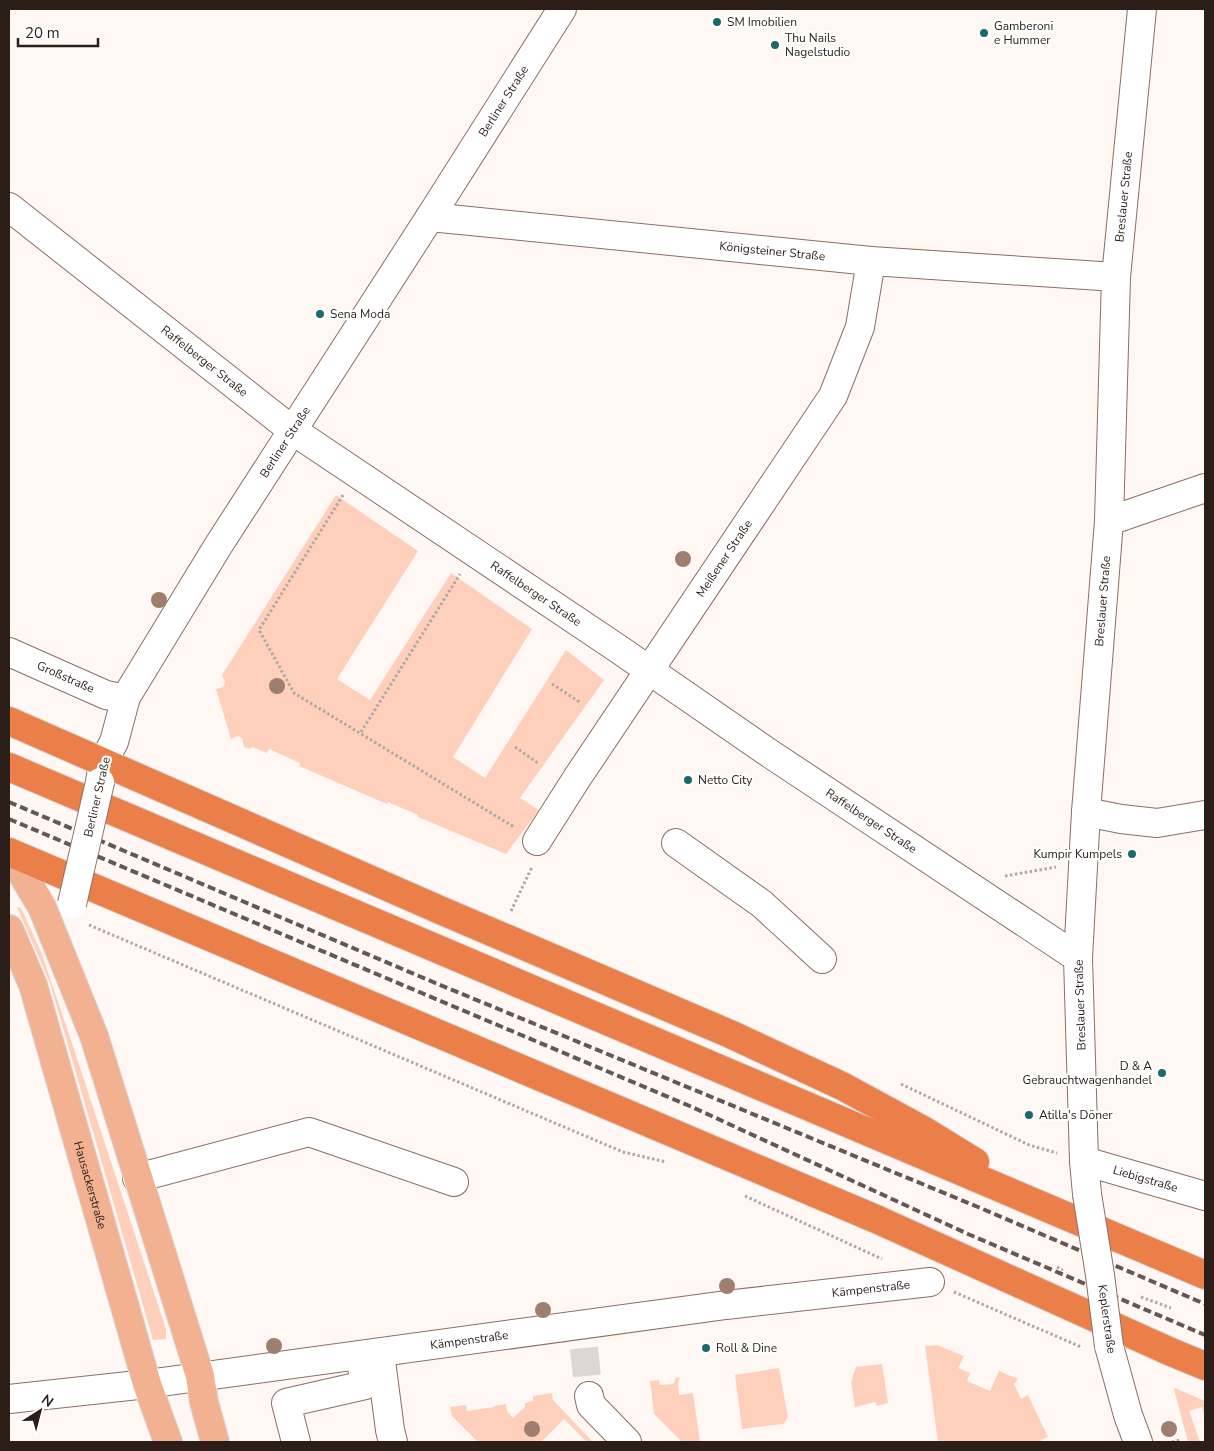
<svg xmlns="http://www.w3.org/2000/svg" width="1214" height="1451" viewBox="0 0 1214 1451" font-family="'Nunito Sans',sans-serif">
<rect width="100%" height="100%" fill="#fef7f4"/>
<!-- green -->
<g fill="#fed0bb">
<path d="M336 495 418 551 337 679 370 700 451 573 532 629 453 757 485 778 566 650 604 680 520 798 539 810 506 854 418 817V815L388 802 387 804 299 766 300 763 269 749 267 753 252 747 250 749 244 747 242 738 238 736 231 739 216 689 223 687 225 682 222 675Z"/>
<path d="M17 907 21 908 41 952 65 1022 166 1329V1339L153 1340 50 983Z"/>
<path d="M937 1345 964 1356 958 1368 970 1373 967 1381 990 1391 999 1371 1018 1379 1014 1384 1021 1399 1028 1395 1048 1437 1041 1440 1042 1442H938L925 1346Z"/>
<path d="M882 1364 888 1403 877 1406 875 1402 855 1407 851 1382 856 1367Z"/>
<path d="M779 1368 788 1418 783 1424 742 1429 735 1375Z"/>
<path d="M680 1377 678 1383 679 1395 693 1393 700 1442H682L654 1414 650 1381 659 1380 660 1385 673 1384 676 1378Z"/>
<path d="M1175 1388 1205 1401V1418L1202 1407 1189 1411 1200 1442H1188L1174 1389Z"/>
<path d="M552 1393 553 1400 593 1442H587L564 1419 541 1442H478L452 1416 450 1407 466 1405 467 1411 494 1407V1406L506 1404 507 1411 513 1418 525 1407V1403L533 1401V1396Z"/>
</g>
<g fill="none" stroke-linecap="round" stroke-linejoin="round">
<!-- minor-tunnel -->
<path stroke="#ded6d3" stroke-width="28" stroke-dasharray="28 14" stroke-linecap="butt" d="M584 1348 589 1396"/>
<defs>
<g id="minor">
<path id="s1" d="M9 207 292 430 617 648 769 753 1078 958"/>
<path id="s2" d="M430 217 871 261 1116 277"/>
<path d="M1109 521 1205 488"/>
<path id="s3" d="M9 652 106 695 116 697H126"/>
<path id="s4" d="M100 782 103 762 114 742 126 697 218 546 430 217 562 9"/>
<path d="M1086 812 1121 819 1157 823 1205 815"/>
<path id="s5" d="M537 841 577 778 833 396 860 327 871 261"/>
<path d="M676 843 762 904 822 959"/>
<path id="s6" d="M1084 1161 1205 1196"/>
<path d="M137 1178 309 1132 454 1182"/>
<path id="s7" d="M1087 1194 1084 1161 1078 958 1086 812 1109 521 1116 277 1142 9"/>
<path d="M1109 1346 1128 1415 1138 1442"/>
<path d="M380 1353 390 1430 393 1442"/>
<path d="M589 1396 591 1405 627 1442"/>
<path id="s8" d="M9 1399 147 1384 726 1305 930 1282"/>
<path d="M296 1442 286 1403 365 1385 360 1355"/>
</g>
<g id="major">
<path d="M9 852 42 907 94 1036 200 1376 204 1402 215 1442"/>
<path id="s9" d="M9 929 33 985 147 1384 168 1442"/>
</g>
<g id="highway">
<path d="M9 721 440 910 730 1034 842 1086 923 1130 975 1162"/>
<path d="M9 767 1205 1275"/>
<path d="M9 852 876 1219 1171 1352 1205 1366"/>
</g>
</defs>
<!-- minor casing -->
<use href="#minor" stroke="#8d6e61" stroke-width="30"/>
<!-- major casing -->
<use href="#major" stroke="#d9d6d6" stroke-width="30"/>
<!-- highway casing -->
<use href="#highway" stroke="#d9d6d6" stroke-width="30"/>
<!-- path -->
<g stroke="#b1a8a4" stroke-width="3" stroke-dasharray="2.5 2.5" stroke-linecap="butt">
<path d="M343 495 259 630 294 693 514 827"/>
<path d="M552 684 581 703"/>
<path d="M361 732 460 574"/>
<path d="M515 747 539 764"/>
<path d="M1005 876 1056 867"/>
<path d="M511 911 532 867"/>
<path d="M89 925 623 1152 666 1162"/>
<path d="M901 1084 1029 1145 1057 1153"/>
<path d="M745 1196 882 1259"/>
<path d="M1057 1267 1063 1270"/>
<path d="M954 1292 1081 1347"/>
<path d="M1141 1297 1171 1308"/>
<path d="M1172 1442 1180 1440V1442"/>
</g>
<!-- minor -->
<use href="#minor" stroke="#fff" stroke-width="28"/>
<!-- major -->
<use href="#major" stroke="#f2b292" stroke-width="28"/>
<!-- highway -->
<use href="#highway" stroke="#ea7f4a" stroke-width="28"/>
<!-- tram -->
<path stroke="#635854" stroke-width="1" d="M1195 9H1205"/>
<!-- rail -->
<g stroke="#635854" stroke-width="4" stroke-dasharray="8 4" stroke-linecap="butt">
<path d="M9 802 433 982 978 1207 1205 1304"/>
<path d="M9 819 692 1107 968 1234 1205 1335"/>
</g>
<defs>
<g id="minor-bridge">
<path d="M72 904 100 782"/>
<path d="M1087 1194 1100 1275 1109 1346"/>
</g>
</defs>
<!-- minor-bridge casing -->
<use href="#minor-bridge" stroke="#8d6e61" stroke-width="30" stroke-linecap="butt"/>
<!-- minor-bridge -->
<use href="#minor-bridge" stroke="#fff" stroke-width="28"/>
</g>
<!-- trees -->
<g fill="#9e7f6f">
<circle cx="683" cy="559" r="8"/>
<circle cx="159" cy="600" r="8"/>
<circle cx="277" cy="686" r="8"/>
<circle cx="727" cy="1286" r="8"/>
<circle cx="543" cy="1310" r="8"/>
<circle cx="274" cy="1346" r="8"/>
<circle cx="532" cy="1429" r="8"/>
<circle cx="1169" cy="1429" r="8"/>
</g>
<!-- markers -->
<g fill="#1c6969" stroke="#fff" stroke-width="2">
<circle cx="717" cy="22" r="5"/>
<circle cx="984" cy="33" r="5"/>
<circle cx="775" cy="45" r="5"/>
<circle cx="320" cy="314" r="5"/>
<circle cx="688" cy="780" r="5"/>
<circle cx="1132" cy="854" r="5"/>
<circle cx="1162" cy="1073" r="5"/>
<circle cx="1029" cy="1115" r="5"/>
<circle cx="706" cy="1348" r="5"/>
</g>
<g text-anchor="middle" stroke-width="4.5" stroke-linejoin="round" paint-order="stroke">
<!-- poi labels -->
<g font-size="12" fill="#2b1e19" stroke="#fff" text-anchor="start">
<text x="727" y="26">SM Imobilien</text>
<text x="994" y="30">Gamberoni<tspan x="994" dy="14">e Hummer</tspan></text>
<text x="785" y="42">Thu Nails<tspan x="785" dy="14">Nagelstudio</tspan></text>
<text x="330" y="318">Sena Moda</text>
<text x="698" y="784">Netto City</text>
<text x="1122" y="858" text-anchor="end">Kumpir Kumpels</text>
<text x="1152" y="1070" text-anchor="end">D &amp; A<tspan x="1152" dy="14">Gebrauchtwagenhandel</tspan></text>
<text x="1039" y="1119">Atilla's Döner</text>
<text x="716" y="1352">Roll &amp; Dine</text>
</g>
<!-- street labels -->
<g font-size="12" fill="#2b1e19" stroke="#fff">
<text dy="4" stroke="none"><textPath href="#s4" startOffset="795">Berliner Straße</textPath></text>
<text dy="4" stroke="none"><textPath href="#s7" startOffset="999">Breslauer Straße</textPath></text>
<text dy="4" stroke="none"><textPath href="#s2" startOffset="344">Königsteiner Straße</textPath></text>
<text dy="4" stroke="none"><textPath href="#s1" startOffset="249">Raffelberger Straße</textPath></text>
<text dy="4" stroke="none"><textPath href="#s4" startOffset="390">Berliner Straße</textPath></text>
<text dy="4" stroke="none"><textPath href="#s5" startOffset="339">Meißener Straße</textPath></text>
<text dy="4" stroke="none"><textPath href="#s1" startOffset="654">Raffelberger Straße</textPath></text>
<text dy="4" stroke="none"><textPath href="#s7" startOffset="594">Breslauer Straße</textPath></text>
<text dy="4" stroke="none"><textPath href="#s3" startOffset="62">Großstraße</textPath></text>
<text transform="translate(97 797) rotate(-77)" y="4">Berliner Straße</text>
<text dy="4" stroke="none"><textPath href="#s1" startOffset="1059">Raffelberger Straße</textPath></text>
<text transform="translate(1080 1005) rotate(-92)" y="4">Breslauer Straße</text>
<text dy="4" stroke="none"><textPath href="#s6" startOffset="64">Liebigstraße</textPath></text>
<text dy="4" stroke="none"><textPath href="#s9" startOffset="269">Hausackerstraße</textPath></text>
<text dy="4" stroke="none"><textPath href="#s8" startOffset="869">Kämpenstraße</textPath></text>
<text transform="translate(1107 1319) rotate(82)" y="4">Keplerstraße</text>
<text dy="4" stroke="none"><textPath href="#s8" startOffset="464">Kämpenstraße</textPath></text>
</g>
</g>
<!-- border -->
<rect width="1214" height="1451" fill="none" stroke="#2b1e19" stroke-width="20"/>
<!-- north arrow -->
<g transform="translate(40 1411) rotate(36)" stroke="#ffffff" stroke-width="4" paint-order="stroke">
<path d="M0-4L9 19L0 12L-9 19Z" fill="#2b1e19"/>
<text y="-8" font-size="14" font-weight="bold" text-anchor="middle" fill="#2b1e19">N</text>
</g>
<!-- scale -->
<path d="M18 38v8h80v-8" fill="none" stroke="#2b1e19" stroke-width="2.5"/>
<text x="25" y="38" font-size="15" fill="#2b1e19" stroke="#ffffff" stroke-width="4" paint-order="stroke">20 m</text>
</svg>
